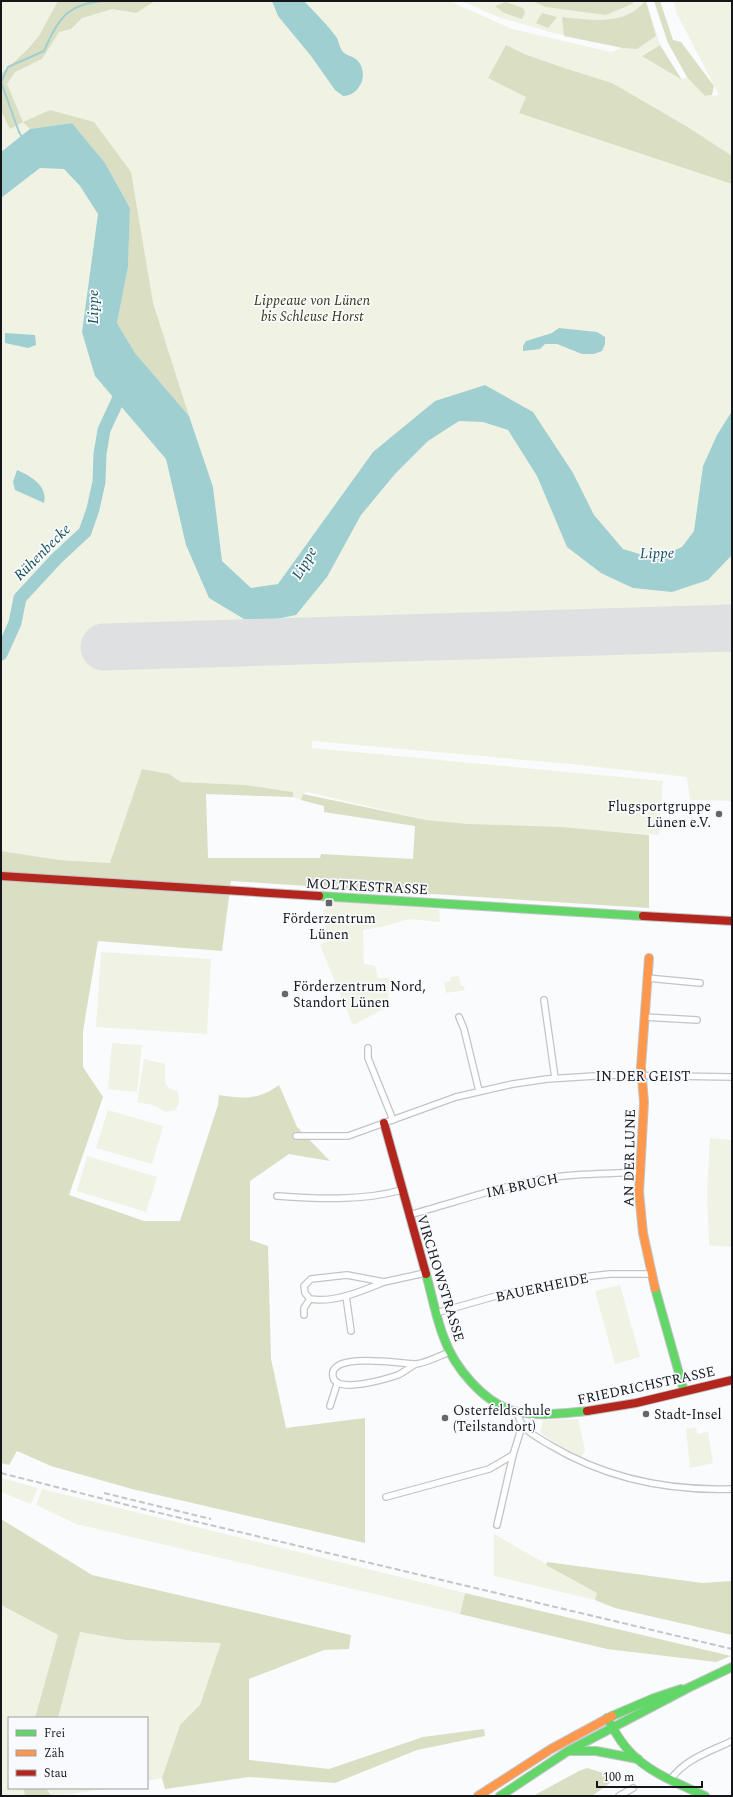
<svg xmlns="http://www.w3.org/2000/svg" width="733" height="1797" viewBox="0 0 733 1797" font-family="Spectral,serif">
<rect width="100%" height="100%" fill="#f9fbfd"/>
<!-- green -->
<g fill="#f0f3e3">
<path d="M1 1H449L512 29 611 52 622 48 554 33 498 17 462 1H549L632 4 634 1H646L660 45 642 55 681 80 687 77 705 96 719 95 676 12 674 1H732V801L690 800 687 777 571 764 312 741V748L663 781 659 835 621 832 468 824 426 820 307 792 303 794 301 800 293 797V792L246 785 181 782 169 774 110 863 59 860 1 851Z"/>
<path d="M336 901 439 909 440 922 409 919 385 926 363 930 364 964 375 966 378 978H389L388 1007 353 1025 320 945 328 940 323 911Z"/>
<path d="M101 952 211 959 207 1034 96 1027Z"/>
<path d="M459 976 461 986H464L465 990 446 993 444 982 451 981 450 977Z"/>
<path d="M112 1043 142 1045 137 1092 108 1089Z"/>
<path d="M144 1059 165 1064V1083L169 1088 178 1092 179 1103 175 1110 166 1112 153 1105 137 1102Z"/>
<path d="M108 1110 163 1126 152 1164 96 1148Z"/>
<path d="M710 1138 732 1140V1247L709 1245 707 1191Z"/>
<path d="M87 1156 157 1177 146 1212 77 1191Z"/>
<path d="M620 1285 640 1357 615 1364 595 1291Z"/>
<path d="M578 1419 585 1450 581 1458 540 1433 543 1420Z"/>
<path d="M695 1427 698 1434 708 1432 713 1463 690 1468 686 1429Z"/>
<path d="M1 1478 38 1488 31 1504 1 1492Z"/>
<path d="M42 1489 465 1593 460 1614 76 1524 36 1505Z"/>
<path d="M494 1534 597 1593 595 1600 494 1576Z"/>
<path d="M1 1605 58 1635 35 1718H9V1788H23L25 1796H1Z"/>
<path d="M80 1632 126 1640 222 1643 200 1705 180 1725 162 1778 147 1781V1718H58Z"/>
<path d="M46 1788H109C98 1790 58 1797 50 1794 48 1792 47 1790 46 1788Z"/>
</g>
<!-- forest -->
<g fill="#dadec3">
<path d="M58 1H155L136 13 112 9 82 18 71 29 59 32 42 59 15 72 7 84 23 122 50 110 94 122 131 172 153 303 189 416 135 353 117 323 128 267 130 208 105 163 72 123 30 129 23 122 10 129 1 111V74L27 50 39 36Z"/>
<path d="M532 1H634L632 4 606 15 546 7Z"/>
<path d="M646 1 656 36 637 49 623 48 564 36 562 17C583 19 611 24 631 13 636 10 641 5 646 1Z"/>
<path d="M654 1H660L673 40 681 42 714 86 712 95 705 96 687 77 668 43Z"/>
<path d="M506 2 523 8 525 13 522 19 504 13 495 6Z"/>
<path d="M542 13 557 17 548 28 536 23Z"/>
<path d="M506 45 524 54 567 69 612 83 686 126 732 156V184L519 113 526 97 488 78Z"/>
<path d="M660 45 682 80 642 56Z"/>
<path d="M142 769 169 774 181 782 246 785 293 792V797L206 794 208 858H320L321 854 413 859 415 826 324 812V806L301 800 303 794 426 820 468 824 561 827 649 835V908L231 881 222 951 98 941 83 1031V1067L103 1097 69 1195 144 1221H180L218 1105 219 1095C243 1099 259 1100 279 1085L297 1127 330 1161 289 1154 250 1181V1240L268 1246 271 1359 286 1428 365 1418V1543L132 1489 51 1466 17 1451 9 1465 1 1463V851L59 860 110 863Z"/>
<path d="M1 1519 92 1575 351 1635 349 1649 324 1650 249 1679V1760L329 1769 423 1737 484 1729 485 1736 417 1750 335 1783 249 1777 165 1789 162 1778 180 1725 200 1705 221 1643 126 1640 80 1632 58 1718H35L58 1635 1 1605Z"/>
<path d="M547 1562 702 1583 732 1581V1635L615 1608 595 1600 597 1593 546 1565Z"/>
<path d="M465 1593 731 1656 716 1662 607 1649 460 1614Z"/>
<path d="M587 1768 613 1776 614 1780 592 1796H533L579 1771Z"/>
<path d="M23 1788H46L50 1794 55 1796H25Z"/>
</g>
<!-- water -->
<g fill="#a0cfd2">
<path d="M272 1H304C315 13 328 25 337 38 339 42 340 49 343 52 347 56 353 56 357 60 370 73 360 96 343 96L335 90 311 56 278 16Z"/>
<path d="M72 123 105 163 130 208 128 267 117 323 135 353 189 416 213 487 222 561 251 588 278 584 373 452 435 401 485 385 533 412 573 473 594 515 623 549 643 555H663L682 547 694 531 703 466 717 435 732 411V555L708 580 672 592 633 588 622 583 601 573 567 547 537 476 508 430 483 422 459 421 428 441 395 474 361 515 327 577 296 615 272 620 244 619 209 598 186 545 166 459 95 376 82 332 98 214 80 186 64 169 40 168 1 198V152L30 129Z"/>
<path d="M559 328 597 332 605 337V344L602 351 594 354H582L557 344H545L540 349 523 351V346L526 341 552 333Z"/>
<path d="M5 333 35 335 36 345 28 348 5 343Z"/>
<path d="M17 470C31 476 48 486 44 503L15 490 13 482Z"/>
</g>
<g fill="none" stroke-linecap="round" stroke-linejoin="round">
<!-- stream -->
<path stroke="#a0cfd2" stroke-width="2" d="M22 137 19 132 1 82 8 67 44 51C58 20 66 4 103 1"/>
<!-- river -->
<path stroke="#a0cfd2" stroke-width="13" d="M1 654 15 623 20 598 56 559 85 532 93 509 99 482 100 454 104 430 124 387"/>
<!-- runway -->
<path stroke="#dfe0e2" stroke-width="47" d="M104 647 732 628"/>
<defs>
<g id="street">
<path d="M647 978 700 983"/>
<path d="M544 1000 555 1078"/>
<path d="M459 1017 464 1029 479 1091"/>
<path d="M644 1017 697 1020"/>
<path d="M368 1048V1058L393 1120"/>
<path d="M296 1136H348L456 1097 513 1084 547 1079 611 1075 732 1077"/>
<path d="M277 1196C317 1199 363 1201 402 1190"/>
<path d="M409 1215C457 1202 504 1185 553 1177 582 1173 610 1174 639 1172"/>
<path d="M384 1282C362 1291 335 1303 310 1299L305 1293 304 1286 311 1279 347 1275 384 1282 425 1273"/>
<path d="M346 1296 351 1331"/>
<path d="M436 1313 496 1296 583 1277 610 1274H650"/>
<path d="M304 1315V1308L310 1299"/>
<path d="M416 1364C410 1367 404 1372 398 1375 386 1379 337 1394 333 1377 327 1351 403 1364 415 1364 424 1364 441 1355 450 1352"/>
<path d="M330 1406 337 1384"/>
<path d="M517 1412C521 1430 535 1436 550 1445 605 1478 668 1491 732 1489"/>
<path d="M386 1497 489 1469 513 1455"/>
<path d="M497 1525 513 1455 522 1426"/>
<path d="M671 1779C685 1759 711 1751 732 1741"/>
<path d="M619 1796 633 1788"/>
</g>
<g id="fast">
<path d="M319 896 643 916"/>
<path d="M426 1274C432 1295 436 1318 444 1338 454 1367 484 1403 514 1411 537 1417 564 1413 587 1411"/>
<path d="M655 1288 684 1391"/>
<path d="M612 1716 654 1698 681 1689"/>
<path d="M607 1718C614 1730 620 1742 630 1752 649 1773 680 1784 705 1796"/>
<path d="M570 1751H596L638 1759"/>
<path d="M500 1796 568 1751 690 1687 732 1667"/>
</g>
<g id="slow">
<path d="M649 958 641 1067 644 1102 639 1192 643 1233 655 1288"/>
<path d="M478 1796 551 1749 612 1716"/>
</g>
<g id="jam">
<path d="M1 876 319 896"/>
<path d="M643 916 732 921"/>
<path d="M384 1123 426 1274"/>
<path d="M587 1411 636 1403 732 1380"/>
</g>
</defs>
<!-- street casing -->
<use href="#street" stroke="#c2c4c7" stroke-width="8"/>
<!-- fast casing -->
<use href="#fast" stroke="#c2c4c7" stroke-width="10"/>
<!-- slow casing -->
<use href="#slow" stroke="#c2c4c7" stroke-width="10"/>
<!-- jam casing -->
<use href="#jam" stroke="#c2c4c7" stroke-width="10"/>
<!-- street -->
<use href="#street" stroke="#fefeff" stroke-width="5.5"/>
<!-- fast -->
<use href="#fast" stroke="#63d668" stroke-width="8"/>
<!-- slow -->
<use href="#slow" stroke="#ff974d" stroke-width="8"/>
<!-- jam -->
<use href="#jam" stroke="#b3261e" stroke-width="8"/>
<!-- rail -->
<g stroke="#c5c5c6" stroke-width="2" stroke-dasharray="6 3" stroke-linecap="butt">
<path d="M1 1473 147 1510 732 1649"/>
<path d="M104 1493 211 1519"/>
</g>
</g>
<!-- markers -->
<g fill="#646669" stroke="#f8fafe" stroke-width="1.5">
<circle cx="719" cy="814" r="4"/>
<rect x="325" y="899" width="8" height="8" rx="2"/>
<circle cx="285" cy="994" r="4"/>
<circle cx="646" cy="1414" r="4"/>
<circle cx="445" cy="1418" r="4"/>
</g>
<g text-anchor="middle" stroke-width="3.5" stroke-linejoin="round" paint-order="stroke">
<!-- park labels -->
<g font-size="14" font-style="italic" fill="#353811" stroke="#f8fafe">
<text x="312" y="305">Lippeaue von Lünen<tspan x="312" dy="16">bis Schleuse Horst</tspan></text>
</g>
<!-- poi labels -->
<g font-size="14" fill="#141619" stroke="#f8fafe" text-anchor="start">
<text x="711" y="811" text-anchor="end">Flugsportgruppe<tspan x="711" dy="16">Lünen e.V.</tspan></text>
<text x="329" y="923" text-anchor="middle">Förderzentrum<tspan x="329" dy="16">Lünen</tspan></text>
<text x="293" y="991">Förderzentrum Nord,<tspan x="293" dy="16">Standort Lünen</tspan></text>
<text x="453" y="1415">Osterfeldschule<tspan x="453" dy="16">(Teilstandort)</tspan></text>
<text x="654" y="1419">Stadt-Insel</text>
</g>
<!-- street labels -->
<g font-size="14" fill="#141619" stroke="#f8fafe">
<text transform="translate(367 886) rotate(3)" y="5">MOLTKESTRASSE</text>
<text x="643" y="1081">IN DER GEIST</text>
<text transform="translate(629 1158) rotate(-89)" y="5">AN DER LUNE</text>
<text transform="translate(522 1185) rotate(-12)" y="5">IM BRUCH</text>
<text transform="translate(441 1278) rotate(73)" y="5">VIRCHOWSTRASSE</text>
<text transform="translate(542 1287) rotate(-12)" y="5">BAUERHEIDE</text>
<text transform="translate(646 1385) rotate(-12)" y="5">FRIEDRICHSTRASSE</text>
</g>
<!-- water labels -->
<g font-size="15" font-style="italic" fill="#155053" stroke="#f8fafe">
<text transform="translate(93 307) rotate(-90)" y="5">Lippe</text>
<text transform="translate(42 552) rotate(-45)" y="5">Rühenbecke</text>
<text transform="translate(657 553) rotate(-1)" y="5">Lippe</text>
<text transform="translate(304 563) rotate(-60)" y="5">Lippe</text>
</g>
</g>
<!-- border -->
<rect width="733" height="1797" fill="none" stroke="#141619" stroke-width="4"/>
<!-- legend -->
<rect x="8" y="1717" width="140" height="72" fill="#f8fafe" stroke="#9d9fa2"/>
<rect x="16" y="1730" width="20" height="6" fill="#63d668" stroke="#9d9fa2"/>
<text x="44" y="1737" font-size="12" fill="#141619">Frei</text>
<rect x="16" y="1750" width="20" height="6" fill="#ff974d" stroke="#9d9fa2"/>
<text x="44" y="1757" font-size="12" fill="#141619">Zäh</text>
<rect x="16" y="1770" width="20" height="6" fill="#b3261e" stroke="#9d9fa2"/>
<text x="44" y="1777" font-size="12" fill="#141619">Stau</text>
<!-- scale -->
<path d="M597 1781v6h105v-6" fill="none" stroke="#141619" stroke-width="2"/>
<text x="603" y="1781" font-size="12" fill="#141619" stroke="#f8fafe" stroke-width="3" paint-order="stroke">100 m</text>
</svg>
